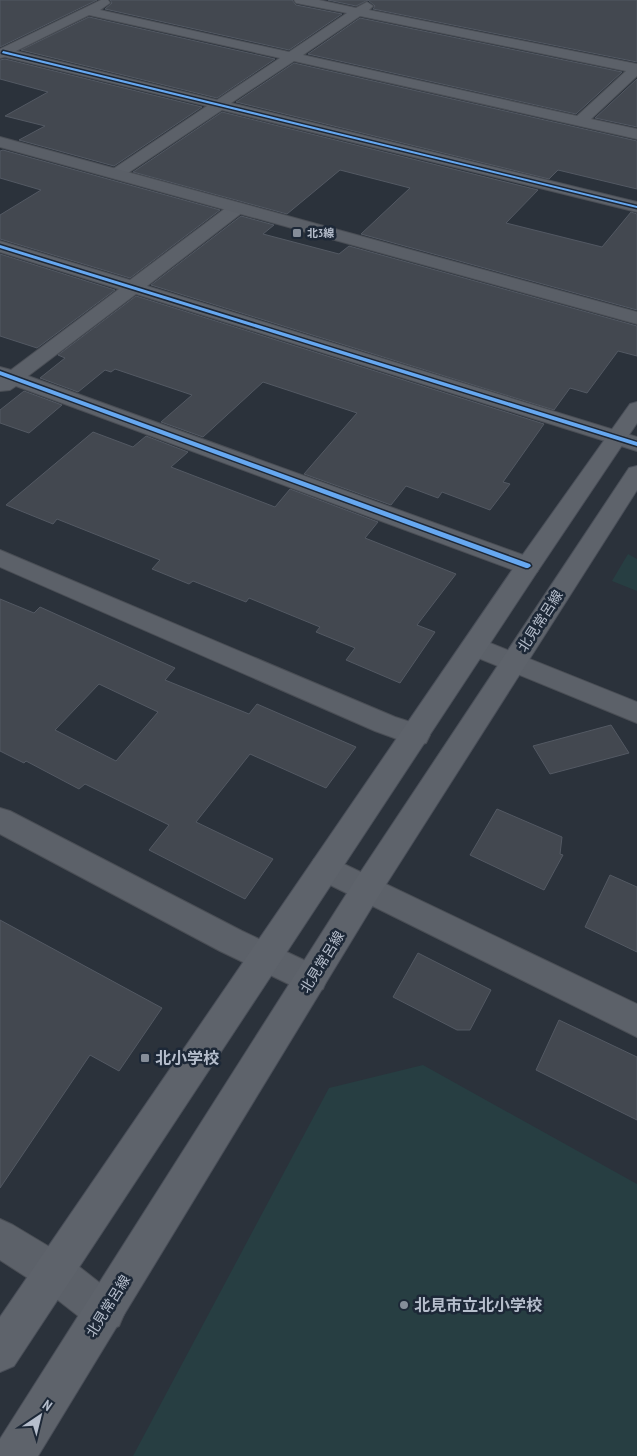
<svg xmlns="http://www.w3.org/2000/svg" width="637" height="1456" viewBox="0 0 637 1456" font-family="'PT Sans Narrow','Noto Sans JP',sans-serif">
<rect width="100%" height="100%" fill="#2b323b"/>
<!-- green -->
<g fill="#273e42">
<path d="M628 554 637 559V591L612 581Z"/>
<path d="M423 1065 637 1184V1456H133L329 1088Z"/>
</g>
<!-- building -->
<g fill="#434850" stroke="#535963" fill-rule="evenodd">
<path d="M0 0H97L0 47Z"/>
<path d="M110 0H292L296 5 342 14 289 50 105 9 112 3Z"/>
<path d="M328 0H637V62L373 9 375 6 368 0 356 6Z"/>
<path d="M89 17 275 59 217 98 21 50Z"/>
<path d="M360 18 622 72 576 114 308 54Z"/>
<path d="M5 59 202 107 114 166 19 140 45 126 5 116 48 92 0 79V60Z"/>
<path d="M294 63 637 141V189L558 170 549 179 236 102Z"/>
<path d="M637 79V127L595 118Z"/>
<path d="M222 112 538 190 506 223 602 247 631 212 637 214V310L361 234 410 188 340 170 287 214 133 172Z"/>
<path d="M3 150 220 210 130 278 0 239V215L41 190 0 178V151Z"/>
<path d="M241 216 274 225 263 234 339 254 349 246 637 326V356L618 351 587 393 570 388 554 410 151 285Z"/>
<path d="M0 254 115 290 37 348 0 336Z"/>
<path d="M136 296 544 424 503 482 510 484 490 510 442 492 438 498 406 486 391 505 304 474 357 413 263 382 203 437 161 422 192 395 115 369 111 372 105 370 78 392 40 378 65 358 58 355Z"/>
<path d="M24 391 62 405 29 433 0 423V410Z"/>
<path d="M93 432 133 447 146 436 188 452 171 467 275 507 290 489 378 522 365 538 456 574 417 625 435 632 400 683 346 660 355 648 316 632 320 627 249 598 246 602 193 581 189 584 152 569 160 560 57 519 53 524 6 505Z"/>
<path d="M0 599 34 613 40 607 175 668 165 680 249 714 257 704 356 747 326 788 250 754 196 822 273 859 245 899 149 850 169 825 85 784 79 789 26 761 24 763 0 751ZM99 684 158 712 116 761 55 730Z"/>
<path d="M611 725 629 753 550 774 533 746Z"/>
<path d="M497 809 562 837 560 854 563 855 544 890 470 855Z"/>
<path d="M610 875 637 887V952L585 927Z"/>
<path d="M0 920 162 1008 119 1071 90 1055 0 1188Z"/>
<path d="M418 953 491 990 470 1030H457L393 997Z"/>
<path d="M559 1020 637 1057V1120L536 1070Z"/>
</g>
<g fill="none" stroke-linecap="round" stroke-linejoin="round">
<defs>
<g id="street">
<path d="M101 0H108L110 3 100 10 289 52 347 13 296 3 294 0H319L356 8 367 2 373 6 369 10 637 64V76L591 119 637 129V139L294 61 231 103 637 202V212L222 110 122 177H110L108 174 110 171 207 106 5 57 0 58V49ZM89 15 280 58 217 100 16 51ZM360 16 626 71 577 116 303 55Z"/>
<path d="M237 203 243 204 245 208 243 212 147 286 637 437V451L136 294 28 376 537 560 540 566 537 572 528 574 519 572 16 386 10 390 0 391V367L11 370 119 289 0 252V241L130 280 231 204Z"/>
<path d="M0 550 395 717 426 727 430 735 426 743 416 746 375 731 0 567Z"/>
<path d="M475 637 637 702V723L466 653 462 646 466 639Z"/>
<path d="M0 808 10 811 242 931 323 969 327 979 323 989 311 994 299 989 220 951 0 834Z"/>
<path d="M325 855 637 1004V1037L314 877 310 868 314 859Z"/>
<path d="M0 1219 13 1225 68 1258 119 1298 125 1312 119 1326 105 1332 91 1326 40 1286 0 1260Z"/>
</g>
<path id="secondary" d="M0 137 637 312V324L0 147Z"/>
<g id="primary">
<path d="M637 402V423L537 572 14 1366 0 1372V1317L519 560 630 404Z"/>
<path d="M637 466V490L378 897 38 1456H0V1439L356 879 629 468Z"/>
</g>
</defs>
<!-- street casing -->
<use href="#street" stroke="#4a4e55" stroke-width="2"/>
<!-- secondary casing -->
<use href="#secondary" stroke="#4a4e55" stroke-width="2"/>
<!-- primary casing -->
<use href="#primary" stroke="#494e58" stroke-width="2"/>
<!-- street -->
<use href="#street" fill="#5c6169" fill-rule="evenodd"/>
<!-- secondary -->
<use href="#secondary" fill="#5a5f67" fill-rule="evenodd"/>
<!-- primary -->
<use href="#primary" fill="#5e636b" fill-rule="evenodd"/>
<defs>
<g id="cycleway">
<path d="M3 51 637 206V208L2 53Z"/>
<path d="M0 245 637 442V446L0 248Z"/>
<path d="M0 371 530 564 531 566 528 568H526L0 375Z"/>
</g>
</defs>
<!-- cycleway casing -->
<use href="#cycleway" stroke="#1d2837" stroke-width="3"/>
<!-- cycleway -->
<use href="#cycleway" fill="#66a8f1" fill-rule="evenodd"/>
</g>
<!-- markers -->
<g fill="#858d99" stroke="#1d2837" stroke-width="2">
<rect x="292" y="228" width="10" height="10" rx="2.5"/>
<rect x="140" y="1053" width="10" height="10" rx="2.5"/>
<circle cx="404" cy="1305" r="5"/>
</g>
<g text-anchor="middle" stroke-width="5" stroke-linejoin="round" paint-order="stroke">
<!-- far-poi labels -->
<g font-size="11" font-weight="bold" fill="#b6becc" stroke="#1d2837" text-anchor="start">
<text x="307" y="237">北3線</text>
</g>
<!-- street labels -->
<g font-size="14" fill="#b6becc" stroke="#1d2837">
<text transform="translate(540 621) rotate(-57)" y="5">北見常呂線</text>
<text transform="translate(322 962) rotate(-58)" y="5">北見常呂線</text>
<text transform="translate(108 1306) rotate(-58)" y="5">北見常呂線</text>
</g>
<!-- near-poi labels -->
<g font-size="16" font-weight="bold" fill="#b6becc" stroke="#1d2837" text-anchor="start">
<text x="155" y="1064">北小学校</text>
<text x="414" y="1311">北見市立北小学校</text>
</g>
</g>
<!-- north arrow -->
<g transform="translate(40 1416) rotate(35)" stroke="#1d2837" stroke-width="4" paint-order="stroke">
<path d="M0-4L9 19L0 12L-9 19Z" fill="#b6becc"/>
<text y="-8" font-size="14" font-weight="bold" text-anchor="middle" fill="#b6becc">N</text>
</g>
</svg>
